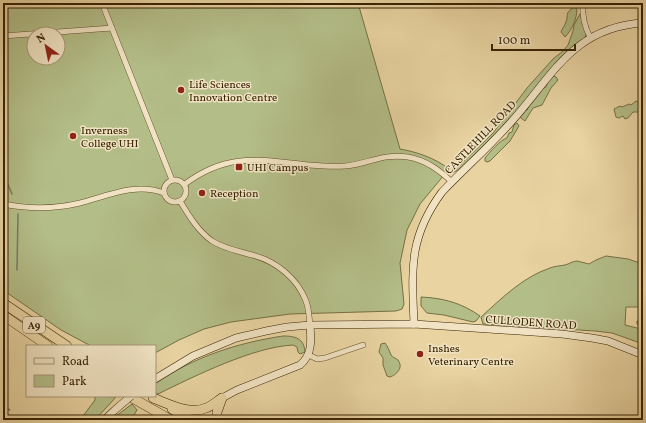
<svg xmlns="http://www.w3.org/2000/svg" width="646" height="423" viewBox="0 0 646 423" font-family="Vollkorn,serif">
<rect width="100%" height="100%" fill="#e8d3a1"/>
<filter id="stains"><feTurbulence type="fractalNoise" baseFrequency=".005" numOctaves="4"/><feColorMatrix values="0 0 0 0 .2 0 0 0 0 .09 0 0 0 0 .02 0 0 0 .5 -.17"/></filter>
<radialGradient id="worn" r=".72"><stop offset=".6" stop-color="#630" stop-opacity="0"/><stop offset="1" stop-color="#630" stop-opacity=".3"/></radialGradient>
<!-- green -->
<g fill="#b3bd87" stroke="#757044" fill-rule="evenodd">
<path d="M3 3H358L400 149C417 152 435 158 449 169L420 204 407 230 400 263 404 304 402 309 396 311 290 314 231 322 204 329 179 340 155 353V346H91L61 330 3 290ZM34 34H58V58H34Z"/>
<path d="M574 7 577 9C577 18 572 30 565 37L561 32C562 28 565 26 566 22 569 14 564 14 574 7Z"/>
<path d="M581 12 586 35 585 38 489 141 458 170 452 173 493 133 527 88 553 59 563 51 568 45 573 31 574 25Z"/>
<path d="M553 76 556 77 558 80 551 88 542 105 533 108 525 121 521 118 520 116 524 111 527 110 529 106 541 90 546 87 549 79Z"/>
<path d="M636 101 643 102V107L640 112H633L628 118 625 119 623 116 619 118 616 117 614 109 620 106 622 107 629 104 631 105Z"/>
<path d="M517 123 519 126 510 141 490 161 487 162 485 161V158C490 152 500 140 507 138L509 133 512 132 514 125Z"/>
<path d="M606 256 628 259 643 264V307H626L625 325 641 329 642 325 637 324V321H643V344L612 333 595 331 483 324 481 317C502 298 523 277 550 268 555 266 560 266 565 265 569 264 573 261 577 261 581 262 585 263 589 264L596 260Z"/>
<path d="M421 297C443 298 462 303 480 316L476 321 473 322 444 315 427 313 421 306Z"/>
<path d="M283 336C295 336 304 338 305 352L300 354 298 352 297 347 293 345C253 347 195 376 158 394L155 392V384C193 357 237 343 283 336Z"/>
<path d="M385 343C388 347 389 350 391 355 393 358 396 358 398 360 404 368 396 375 390 377L387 376 383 365V358L379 352 381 344Z"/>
<path d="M95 396 116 397 95 420H80L95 400Z"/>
<path d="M132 404 137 410 131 420H111Z"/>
</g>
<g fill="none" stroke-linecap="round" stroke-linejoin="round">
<!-- stream -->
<g stroke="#747b6b" stroke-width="1.5">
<path d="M3 173 12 194"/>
<path d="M17 270 18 214"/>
<path d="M3 407 10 410"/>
</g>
<defs>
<g id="street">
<path d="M102 3 172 180"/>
<path d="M583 3C582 16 584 26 590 37"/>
<path d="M3 36 112 28"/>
<circle cx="175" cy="191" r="11"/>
<path d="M185 184C228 152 259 160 309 165 321 166 333 167 345 166 368 164 383 153 408 157 426 160 439 170 452 182"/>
<path d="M180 201C189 216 198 231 212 241 225 249 238 251 252 255 276 261 297 278 306 301 309 309 309 317 310 325"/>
<path d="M3 204C28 209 55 209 80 203 107 196 136 182 164 193"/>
<path d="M309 355 317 359 325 358 363 345"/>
<path d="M3 416 16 420"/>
</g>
<g id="secondary">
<path d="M414 324C412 270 408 238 442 192 465 168 490 146 512 121 553 75 574 27 643 23"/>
<path d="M155 379 193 356 236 338 266 331 287 327 310 325 414 324 562 334 592 338 608 341 643 355"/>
<path d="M222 398 237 390 300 365C313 354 311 340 310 325"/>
<path d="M104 420 116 409"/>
</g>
<g id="highway">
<path d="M3 303 67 346"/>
<path d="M3 315 48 346"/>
<path d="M129 396 171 420"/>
<path d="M153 398C169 404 189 415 206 408 212 406 217 401 222 398"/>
<path d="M172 409 192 420"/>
<path d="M217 420V412L222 398"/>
</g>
</defs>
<!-- street casing -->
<use href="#street" stroke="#634f2a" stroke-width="6"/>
<!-- secondary casing -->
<use href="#secondary" stroke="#372302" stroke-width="8"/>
<!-- highway casing -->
<use href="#highway" stroke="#372302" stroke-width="10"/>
<!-- street -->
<use href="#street" stroke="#f0e2c2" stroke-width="5"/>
<!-- secondary -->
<use href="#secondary" stroke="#f0e2c2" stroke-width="7"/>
<!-- highway -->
<use href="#highway" stroke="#e8d3a1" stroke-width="9"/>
<defs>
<path id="secondary-bridge" d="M116 409 131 396"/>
</defs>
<!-- secondary-bridge casing -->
<use href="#secondary-bridge" stroke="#372302" stroke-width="8" stroke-linecap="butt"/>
<!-- secondary-bridge -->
<use href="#secondary-bridge" stroke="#f0e2c2" stroke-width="7"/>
</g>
<!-- markers -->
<g fill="#8f2418" stroke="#f0e2c2" stroke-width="1.5">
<circle cx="181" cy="90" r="4"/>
<circle cx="73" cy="136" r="4"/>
<rect x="235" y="163" width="8" height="8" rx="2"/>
<circle cx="202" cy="193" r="4"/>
<circle cx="420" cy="354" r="4"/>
</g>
<g text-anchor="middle" stroke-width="3" stroke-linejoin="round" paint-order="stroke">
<!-- shield labels -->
<rect fill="#f0e2c2" stroke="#6e5c3c" stroke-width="1" x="23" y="317" width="22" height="16" rx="3"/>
<g font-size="10" font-weight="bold" fill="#372302">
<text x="34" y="329">A9</text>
</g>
<!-- poi labels -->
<g font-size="11" fill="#372302" stroke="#f0e2c2" text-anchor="start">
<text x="189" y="88">Life Sciences<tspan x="189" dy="13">Innovation Centre</tspan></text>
<text x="81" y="134">Inverness<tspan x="81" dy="13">College UHI</tspan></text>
<text x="247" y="171">UHI Campus</text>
<text x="210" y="197">Reception</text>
<text x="428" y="352">Inshes<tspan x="428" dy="13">Veterinary Centre</tspan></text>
</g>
<!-- street labels -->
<g font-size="11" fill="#372302" stroke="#f0e2c2">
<text transform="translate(480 137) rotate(-46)" y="4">CASTLEHILL ROAD</text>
<text transform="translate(531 322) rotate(4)" y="4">CULLODEN ROAD</text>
</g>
</g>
<!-- margin -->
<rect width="646" height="423" fill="none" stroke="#e8d3a1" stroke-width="16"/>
<rect x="4" y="4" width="638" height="415" fill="none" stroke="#372302" stroke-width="2"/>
<rect x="8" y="8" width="630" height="407" fill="none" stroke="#372302"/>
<!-- legend -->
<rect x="26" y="345" width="130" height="52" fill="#f0e2c2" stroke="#a69675"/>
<rect x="34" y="358" width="20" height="6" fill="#f0e2c2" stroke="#a69675"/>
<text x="62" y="365" font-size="12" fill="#372302">Road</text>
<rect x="34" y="375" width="20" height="12" fill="#b3bd87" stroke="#a69675"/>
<text x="62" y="385" font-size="12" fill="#372302">Park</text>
<!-- north arrow -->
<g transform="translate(46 46) rotate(327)"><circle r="19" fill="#f0e2c2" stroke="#a69675"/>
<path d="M0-3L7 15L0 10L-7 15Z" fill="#8f2418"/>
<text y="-6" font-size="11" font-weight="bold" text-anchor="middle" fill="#372302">N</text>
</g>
<!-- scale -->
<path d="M492 44v6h83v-6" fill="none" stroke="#372302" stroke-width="2"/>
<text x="498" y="44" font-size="12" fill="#372302" stroke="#f0e2c2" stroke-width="3" paint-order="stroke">100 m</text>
<rect width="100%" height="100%" filter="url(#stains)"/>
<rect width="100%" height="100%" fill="url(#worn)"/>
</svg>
